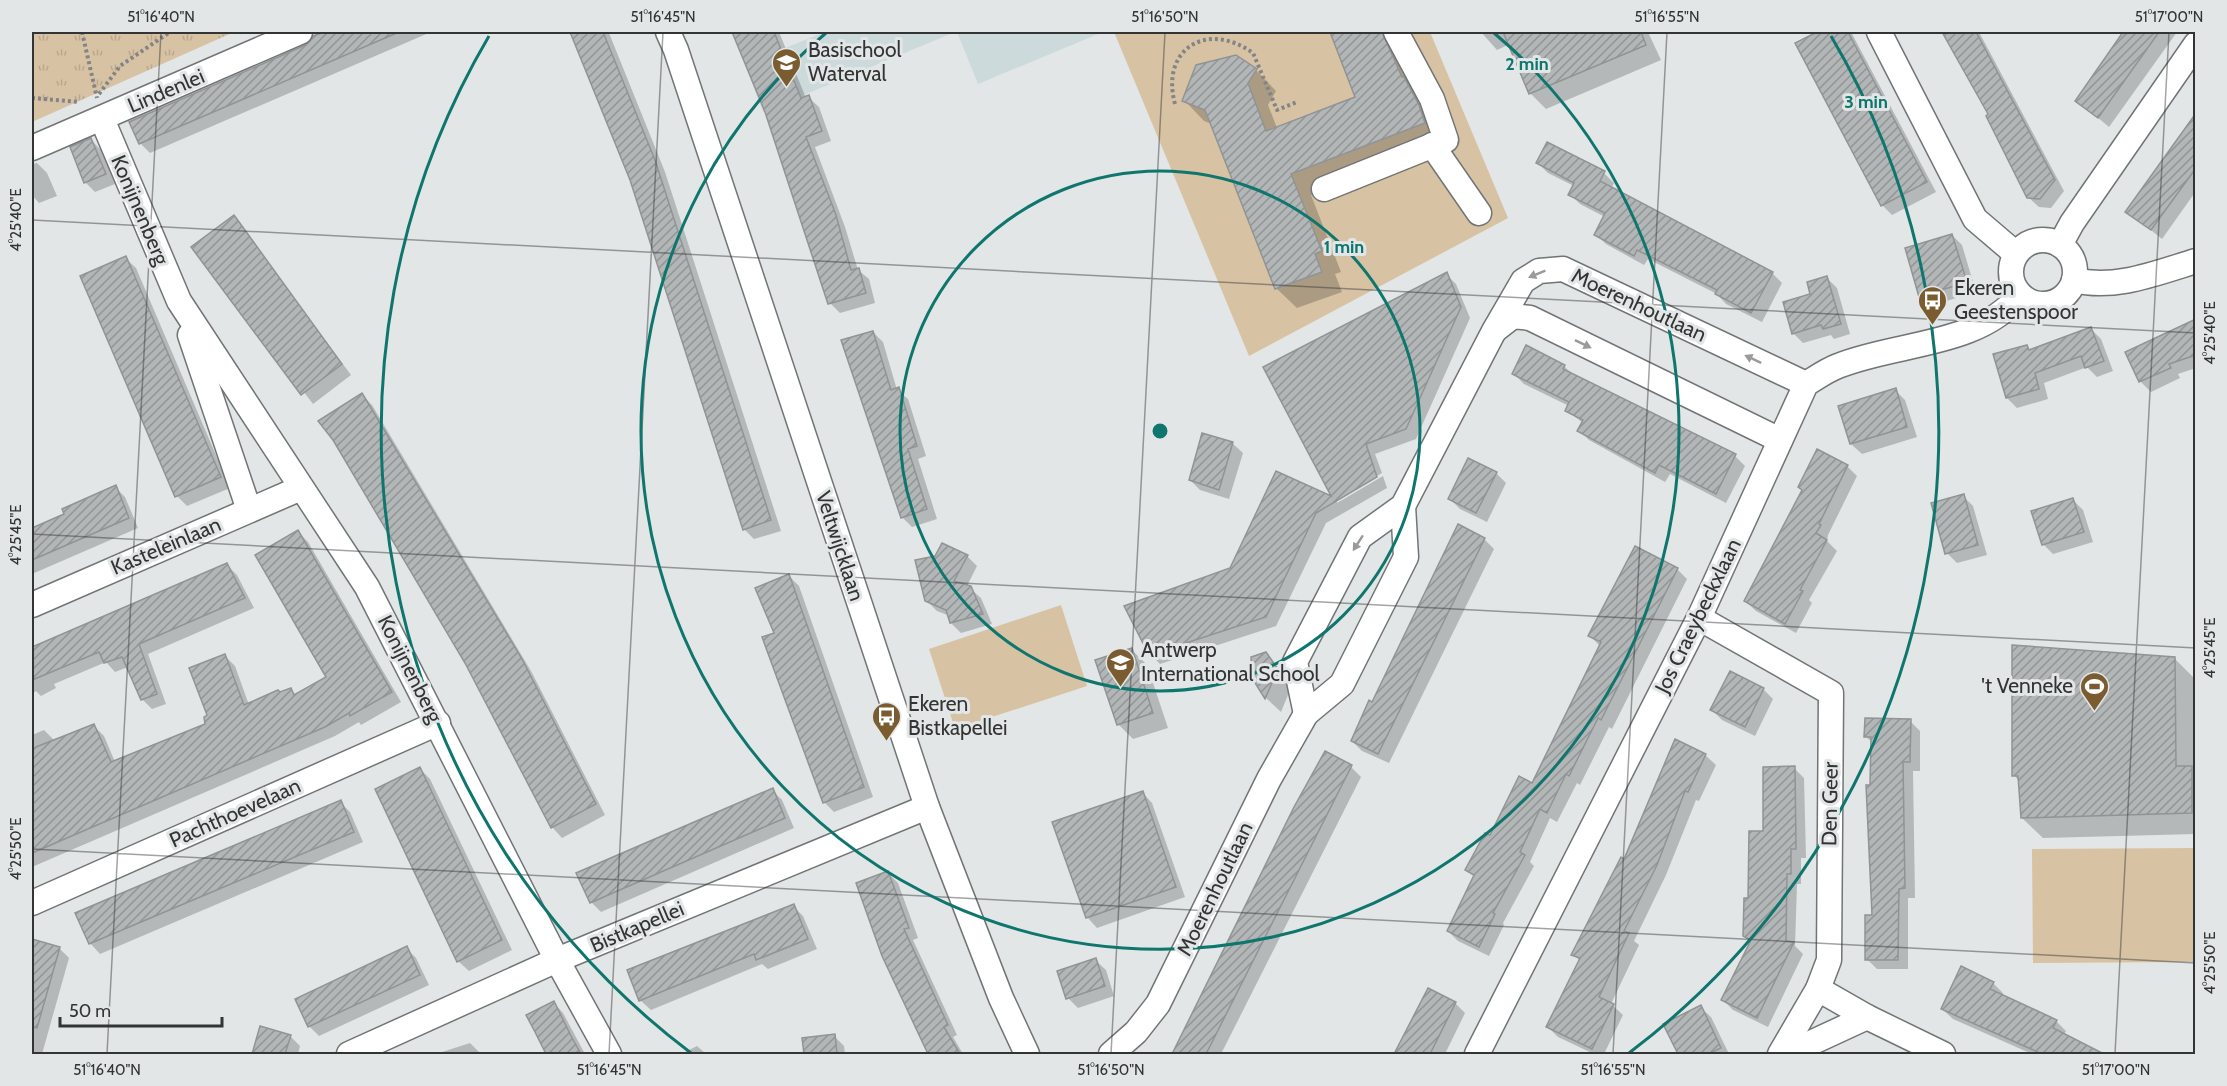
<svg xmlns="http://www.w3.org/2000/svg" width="2227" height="1086" viewBox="0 0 2227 1086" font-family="Cabin,sans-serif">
<defs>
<pattern id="park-tufts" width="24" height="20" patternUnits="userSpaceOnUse" patternTransform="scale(1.5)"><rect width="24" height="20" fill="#d8c2a4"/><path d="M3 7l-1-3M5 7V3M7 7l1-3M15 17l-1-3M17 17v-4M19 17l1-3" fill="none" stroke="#baa78e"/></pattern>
<pattern id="building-hatch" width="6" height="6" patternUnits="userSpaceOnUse" patternTransform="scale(1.5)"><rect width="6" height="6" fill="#b2b6b6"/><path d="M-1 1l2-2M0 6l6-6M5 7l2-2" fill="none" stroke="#919595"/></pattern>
</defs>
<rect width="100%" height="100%" fill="#e2e6e6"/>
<!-- built -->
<g fill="#cddadb">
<path d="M825 32H955L763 112 745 64Z"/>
<path d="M957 32H1103L978 84Z"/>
</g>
<!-- park -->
<path fill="url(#park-tufts)" d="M32 32H234L32 122Z"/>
<!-- garden -->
<g fill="#d8c2a4">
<path d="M1114 32H1430L1508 218 1249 356Z"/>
<path d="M1061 605 1087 686 955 729 929 649Z"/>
<path d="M2195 848V962L2033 963 2032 849Z"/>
</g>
<!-- shadow -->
<g fill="#0003">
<path d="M328 32H431L150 153 140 143Z"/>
<path d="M577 32 609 33 665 172 781 531 754 539 744 529 631 180 573 33Z"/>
<path d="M734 32H779L806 98 808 97 819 107 831 141 815 147 845 227 858 270 869 279 875 303 840 313 830 303 766 111Z"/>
<path d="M1331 32H1393L1445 144 1311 195 1341 272 1335 274 1342 292 1297 308 1276 288 1212 124 1204 121 1184 100 1256 70 1276 91 1268 105 1277 128 1357 98Z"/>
<path d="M1481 32H1648L1661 60 1546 109 1530 93 1510 44 1497 50Z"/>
<path d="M1820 32H1851L1936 192 1892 215 1882 205 1797 44Z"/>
<path d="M1943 32H1979L2064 191 2051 208 2039 207 2028 197 1990 115Z"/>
<path d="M2125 32H2177L2109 127 2077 100Z"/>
<path d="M2196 116V191L2162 239 2127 211Z"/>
<path d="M91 140 101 150 115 184 95 192 85 182Z"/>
<path d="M1547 144 1604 173 1614 183 1611 189 1772 273 1782 283 1762 322 1726 304 1717 294 1648 259 1644 265 1606 244 1595 234 1605 217 1580 204 1570 194 1574 186 1548 173 1538 163Z"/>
<path d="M37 163 47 173 57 196 39 203 32 195V164Z"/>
<path d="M234 217 351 375 313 404 193 247Z"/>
<path d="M1952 235 1962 245 1976 292 1930 306 1920 296Z"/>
<path d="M125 258 136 268 230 488 187 506 177 496 82 277Z"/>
<path d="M1446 274 1456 284 1470 318 1416 439 1375 454 1382 473 1337 499V503L1383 476 1387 488 1326 523 1276 626 1160 664 1150 654 1231 569 1334 500Z"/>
<path d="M1827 278 1837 288 1850 334 1834 339 1831 335 1803 343 1793 333 1812 295Z"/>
<path d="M2196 320V368L2178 374 2180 378 2151 392 2141 382 2127 352Z"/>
<path d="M2091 329 2101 339 2113 371 2097 377 2087 367 2044 383 2048 399 2017 408 2007 398 2027 346 2031 351Z"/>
<path d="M873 332 883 342 897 390 908 399 926 456 918 459 937 519 912 527 902 517Z"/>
<path d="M1564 366 1574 376 1735 456 1745 466 1726 503 1670 474 1665 482 1589 440 1579 430 1583 423 1566 410 1569 406 1524 384 1514 374Z"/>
<path d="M1895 390 1905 400 1917 437 1862 454 1851 444 1840 407Z"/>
<path d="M362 395 372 405 531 671 605 815 562 838 552 827 485 696Z"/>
<path d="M1232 443 1243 453 1229 499 1200 490 1190 480Z"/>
<path d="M1847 466 1857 476 1828 535 1827 541 1837 551 1809 600 1812 603 1796 633 1756 611 1745 601Z"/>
<path d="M1496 473 1506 483 1487 522 1460 509 1450 499Z"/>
<path d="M115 487 125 497 138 528 32 574V529L66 514Z"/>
<path d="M1963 496 1973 506 1987 555 1957 563 1947 553Z"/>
<path d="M2073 500 2083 510 2093 542 2053 554 2043 544Z"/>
<path d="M298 532 308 542 401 702 361 725 359 722 335 736 32 867V801L40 797 32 777V735L44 730 54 740 94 726 104 736 115 762 207 725 225 656 235 666 249 705 291 690 297 696 328 678Z"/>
<path d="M1484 539 1494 549 1389 763 1362 751 1352 741 1373 704Z"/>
<path d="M967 556 977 566 967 586 981 598 992 624 961 633 951 623 950 616 937 611 926 600Z"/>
<path d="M227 565 237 575 254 608 148 654 166 704 152 709 142 699 128 667 115 672 106 662 54 684 56 688 41 696 36 691 32 694V648Z"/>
<path d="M1677 569 1687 579 1612 729 1609 727 1580 785 1577 783 1557 822 1550 818 1530 862 1534 866 1503 923 1504 925 1489 956 1458 941 1448 931 1475 877 1467 869 1533 785 1600 646 1590 636Z"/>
<path d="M789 576 799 586 873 797 834 812 824 802 775 634Z"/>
<path d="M1131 649 1147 665 1168 728 1133 739 1118 724Z"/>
<path d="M1265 654 1292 685 1281 712 1266 698 1253 678Z"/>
<path d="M2174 658 2195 679 2196 834 2043 838 2022 818 2019 781 2014 775Z"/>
<path d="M1763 689 1773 699 1755 736 1722 720 1712 710Z"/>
<path d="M1910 721 1920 731V771H1913L1915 898H1908V969H1877L1867 959 1873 917V743L1866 737Z"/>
<path d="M1705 755 1716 765 1699 801 1696 800 1666 875 1634 941 1639 945 1611 1004 1623 1015 1604 1054H1594L1558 1037 1548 1027 1580 961 1573 954 1624 861Z"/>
<path d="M1351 767 1361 777 1221 1054H1174L1295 808Z"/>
<path d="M1794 768 1804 778 1806 858H1801V884H1797L1795 946 1803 954 1768 1027 1733 1010 1723 1000 1751 942 1745 936 1749 900 1765 832Z"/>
<path d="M420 769 430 779 512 950 469 971 458 961Z"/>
<path d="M772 790 782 800 794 828 601 912 591 902Z"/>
<path d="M1142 792 1152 803 1185 897 1097 928 1087 917Z"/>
<path d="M340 802 350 812 363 842 100 954 90 943Z"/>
<path d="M888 873 898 883 918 938 913 940 957 1035 953 1037 963 1054H932L884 955Z"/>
<path d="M793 906 803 916 817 949 768 969 762 964 651 1010 640 1000Z"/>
<path d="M32 940 59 948 69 958 42 1054H32Z"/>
<path d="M406 948 416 958 429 985 319 1036 309 1026Z"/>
<path d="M1095 960 1106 970 1114 996 1078 1008 1068 998Z"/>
<path d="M1993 983 2003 993 2002 996 2056 1021 2066 1031 2064 1035 2101 1054H2032L1953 1019 1942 1009Z"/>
<path d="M1428 990 1455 1003 1465 1013 1445 1054H1396Z"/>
<path d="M553 1002 563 1013 585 1054H548L528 1015Z"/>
<path d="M1700 1007 1711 1017 1729 1054H1680L1665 1024Z"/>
<path d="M261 1028 290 1036 300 1046 298 1054H254Z"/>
<path d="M834 1036 844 1046 845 1054H806L804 1039Z"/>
<path d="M470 1043 481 1054H436Z"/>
<path d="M697 1046 706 1054H681Z"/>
</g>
<!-- building -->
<g fill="url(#building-hatch)" stroke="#909494" stroke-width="1.5">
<path d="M324 32H399L139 144 129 122 306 45 313 36Z"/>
<path d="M570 32H603L655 160 771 520 743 530 630 180Z"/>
<path d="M732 32H774L801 98 809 95 822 131 806 137 836 215 851 270 859 268 866 293 828 304 765 112Z"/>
<path d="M1330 32H1382L1402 77H1404L1419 105 1425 123 1291 174 1322 251 1315 254 1322 272 1275 289 1205 110 1182 101 1196 65 1236 55 1257 69 1248 83 1266 131 1355 97Z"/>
<path d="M1503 32H1641L1646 45 1529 94Z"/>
<path d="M1817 32H1848L1927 182 1881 206 1795 43Z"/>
<path d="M1942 32H1976L2055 180 2040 199 2027 198 1986 116 1988 114Z"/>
<path d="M2123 32H2159L2098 118 2075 101Z"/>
<path d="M2196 113V168L2151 230 2125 212Z"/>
<path d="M91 138 106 174 84 183 70 147Z"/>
<path d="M1547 142 1605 171 1600 181 1773 272 1751 313 1715 294 1717 290 1637 250 1634 256 1594 235 1605 213 1568 195 1574 183 1536 163Z"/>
<path d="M234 215 342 364 301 395 191 247Z"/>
<path d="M1952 234 1967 282 1919 297 1905 248Z"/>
<path d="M126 256 221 477 175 497 80 276Z"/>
<path d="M1447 272 1461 307 1406 429 1366 444 1377 477 1316 513 1266 617 1149 655 1124 606 1230 568 1276 471 1331 496 1263 367Z"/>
<path d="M1827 276 1841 324 1823 329 1821 325 1792 334 1783 302 1810 294 1807 282Z"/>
<path d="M2196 319V355L2169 364 2171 368 2139 382 2125 352Z"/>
<path d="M2091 327 2104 361 2085 368 2081 356 2035 373 2039 389 2006 398 1993 354 2027 345 2029 350Z"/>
<path d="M873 331 891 390 899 387 917 446 908 449 927 509 901 518 841 340Z"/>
<path d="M1526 345 1565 365 1563 369 1736 454 1716 494 1659 465 1655 473 1577 431 1583 420 1565 411 1569 402 1512 374Z"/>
<path d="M1896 388 1907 427 1850 444 1838 406Z"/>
<path d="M362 393 522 659 596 804 551 828 465 663 333 440 318 421Z"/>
<path d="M1202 433 1233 442 1219 490 1189 480Z"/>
<path d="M1817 449 1848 465 1819 524 1821 525 1816 533 1827 540 1800 590 1803 591 1785 624 1744 601 1802 490 1798 487Z"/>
<path d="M1468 458 1497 472 1476 513 1448 499Z"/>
<path d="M116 485 129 518 32 560V528L64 514 62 509Z"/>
<path d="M1964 494 1978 545 1945 554 1931 503Z"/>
<path d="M2073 498 2084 532 2042 545 2031 511Z"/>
<path d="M1458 524 1485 538 1378 754 1351 741 1369 700 1372 702Z"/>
<path d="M298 530 392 692 350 716 349 713 325 727 32 853V750L36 747 94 724 111 762 205 724 204 717 207 715 189 668 225 654 244 705 278 690 280 692 291 688 294 695 326 677 255 555Z"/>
<path d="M942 543 968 555 954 581 971 586 983 614 950 623 946 610 925 601 915 560 935 556Z"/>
<path d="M1635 546 1678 568 1601 720 1598 718 1569 776 1566 774 1547 813 1540 809 1520 852 1525 855 1493 913 1495 914 1479 947 1447 931 1474 875 1465 870 1485 833 1490 835 1519 776 1532 783 1601 642 1588 636Z"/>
<path d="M227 563 245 598 139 644 157 694 141 700 122 657 104 663 99 652 32 680V647Z"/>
<path d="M789 574 864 787 823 803 762 637 774 633 755 588Z"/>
<path d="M2012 645 2175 657 2176 766H2192V813L2021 818 2018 776H2012Z"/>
<path d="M1132 648 1153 713 1117 725 1095 660Z"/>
<path d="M1266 652 1278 669 1265 699 1252 678 1251 657Z"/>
<path d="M1730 671 1764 688 1745 727 1710 710Z"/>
<path d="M1865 718 1911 719 1910 762H1903L1905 888 1899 889 1898 960H1865V915H1872L1866 785H1870L1871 737H1864Z"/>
<path d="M1675 739 1706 754 1688 792 1685 791 1657 865 1624 931 1629 933 1599 997 1614 1004 1592 1049 1546 1027 1580 958 1571 955 1621 857 1624 859Z"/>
<path d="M1325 751 1352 765 1206 1054H1172L1294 807Z"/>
<path d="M1795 766 1796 849H1791V874H1787L1786 941 1794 942 1757 1018 1721 1000 1751 940 1743 936 1744 898H1748L1749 831H1763V767Z"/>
<path d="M420 767 502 940 457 962 375 789Z"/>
<path d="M773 788 785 818 590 903 576 873Z"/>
<path d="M1143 791 1176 887 1086 918 1052 822Z"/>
<path d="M341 800 354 832 89 944 75 913Z"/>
<path d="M888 871 909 928 904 929 948 1025 944 1027 960 1054H928L882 956 856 883Z"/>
<path d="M794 904 808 939 756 960 754 954 639 1001 627 970Z"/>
<path d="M32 939 60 947 37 1028 32 1027Z"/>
<path d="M407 946 420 975 308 1027 295 999Z"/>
<path d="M1096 958 1105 986 1066 999 1057 971Z"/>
<path d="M1961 966 1994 982 1990 989 2057 1020 2053 1028 2104 1054H2042L1941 1009Z"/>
<path d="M1428 988 1456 1002 1430 1054H1394Z"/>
<path d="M554 1001 571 1036 581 1054H546L535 1032 526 1015Z"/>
<path d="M1701 1005 1721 1048 1708 1054H1678L1663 1024Z"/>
<path d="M260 1026 291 1035 285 1054H252Z"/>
<path d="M835 1034 837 1054H804L802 1038Z"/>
</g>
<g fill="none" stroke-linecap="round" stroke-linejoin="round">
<defs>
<g id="minor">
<path d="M668 32 676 50 927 807 1001 998 1027 1054"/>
<path d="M1879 32 1975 219 2016 254"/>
<path d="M102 119 179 301 367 587 557 960 609 1054"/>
<path d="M1432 145 1479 213"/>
<path d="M32 148 300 32"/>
<path d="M1324 189 1446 140 1432 99 1396 32"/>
<circle cx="2043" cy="272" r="32"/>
<path d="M2060 245 2072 223 2196 44"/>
<path d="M2074 280C2116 290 2156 273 2196 261"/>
<path d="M1495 330 1513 316 1530 318 1780 440"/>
<path d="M190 335 249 510"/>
<path d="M32 605 301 488"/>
<path d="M1699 618 1831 693 1829 960 1818 989 1780 1054"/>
<path d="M1306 714 1295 662 1360 537 1403 506 1494 331 1523 281 1539 271 1563 269 1806 384"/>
<path d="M32 903 438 723"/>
<path d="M1818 989 1867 1017 1943 1054"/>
<path d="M349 1054 557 960 927 807"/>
<path d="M1111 1054 1136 1032 1158 1004 1269 779 1306 714 1342 684 1406 557 1403 506"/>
<path d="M1477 1054 1699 618 1806 384C1816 378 1827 370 1838 366 1897 342 1977 347 2020 295"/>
<path d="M1787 1054 1867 1017"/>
</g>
</defs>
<!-- minor casing -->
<use href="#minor" stroke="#717575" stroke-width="27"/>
<!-- path -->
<g stroke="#838585" stroke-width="4" stroke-dasharray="3 3" stroke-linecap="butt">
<path d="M82 32 97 98"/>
<path d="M99 94 120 66 170 32"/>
<path d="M32 98 79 102"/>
<path d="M1175 104C1160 49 1207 20 1253 53L1277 110 1297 102"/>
</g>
<!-- minor -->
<use href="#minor" stroke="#fff" stroke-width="24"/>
</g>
<!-- one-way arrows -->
<defs><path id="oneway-solid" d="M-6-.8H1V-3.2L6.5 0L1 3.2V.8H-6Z" transform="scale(1.5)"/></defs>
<g fill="#999a9a">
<use href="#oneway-solid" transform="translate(1537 274) rotate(158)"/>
<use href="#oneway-solid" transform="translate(1583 344) rotate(26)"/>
<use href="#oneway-solid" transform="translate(1753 359) rotate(-155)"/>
<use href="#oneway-solid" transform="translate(1358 543) rotate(123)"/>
</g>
<!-- ticks -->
<path fill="none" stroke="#333434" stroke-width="1.5" stroke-opacity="0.45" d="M32 220 2196 333M32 534 2196 648M32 849 2196 963M107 1054 161 32M609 1054 663 32M1111 1054 1165 32M1613 1054 1667 32M2115 1054 2169 32"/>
<!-- distance rings -->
<g fill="none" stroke="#0f766e" stroke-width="3">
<circle cx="1160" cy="431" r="260"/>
<path d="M1494 33A519 519 0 1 1 826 33"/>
<path d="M691 1053A779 779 0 0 1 489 36M1831 36A779 779 0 0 1 1629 1053"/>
</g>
<!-- icons -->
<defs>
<symbol id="school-pin" viewBox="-11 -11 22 30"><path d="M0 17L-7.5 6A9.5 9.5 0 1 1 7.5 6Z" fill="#7a5c30" stroke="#e2e6e6"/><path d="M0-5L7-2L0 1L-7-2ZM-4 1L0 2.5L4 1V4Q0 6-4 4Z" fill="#fff"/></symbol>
<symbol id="bus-pin" viewBox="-11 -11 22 30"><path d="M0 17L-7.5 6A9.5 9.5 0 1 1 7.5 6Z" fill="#7a5c30" stroke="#e2e6e6"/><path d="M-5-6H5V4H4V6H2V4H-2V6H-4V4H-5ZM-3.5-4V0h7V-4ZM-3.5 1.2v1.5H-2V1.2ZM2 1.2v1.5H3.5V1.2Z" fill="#fff"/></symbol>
<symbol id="stadium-pin" viewBox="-11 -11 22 30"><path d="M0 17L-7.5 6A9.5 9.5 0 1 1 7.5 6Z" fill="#7a5c30" stroke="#e2e6e6"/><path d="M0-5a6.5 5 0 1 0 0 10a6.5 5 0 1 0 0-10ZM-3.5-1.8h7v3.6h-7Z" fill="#fff"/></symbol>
</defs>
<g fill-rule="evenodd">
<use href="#school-pin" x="770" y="46" width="33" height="45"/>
<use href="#bus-pin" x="1916" y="284" width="33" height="45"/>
<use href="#school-pin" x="1104" y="646" width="33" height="45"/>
<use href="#stadium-pin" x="2078" y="670" width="33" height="45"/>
<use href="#bus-pin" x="870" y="700" width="33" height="45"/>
</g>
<g text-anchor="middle" stroke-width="6" stroke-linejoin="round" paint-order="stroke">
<!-- poi labels -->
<g font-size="21" fill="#333434" stroke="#e2e6e6" text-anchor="start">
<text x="808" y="57">Basischool<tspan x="808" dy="24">Waterval</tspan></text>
<text x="1954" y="295">Ekeren<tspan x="1954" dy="24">Geestenspoor</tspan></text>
<text x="1141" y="657">Antwerp<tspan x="1141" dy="24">International School</tspan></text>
<text x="2073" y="693" text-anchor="end">'t Venneke</text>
<text x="908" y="711">Ekeren<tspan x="908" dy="24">Bistkapellei</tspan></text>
</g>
<!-- street labels -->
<g font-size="21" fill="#333434" stroke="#e2e6e6">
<text transform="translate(166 91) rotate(-23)" y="7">Lindenlei</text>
<text transform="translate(140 210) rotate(67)" y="7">Konijnenberg</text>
<text transform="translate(1639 305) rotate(25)" y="7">Moerenhoutlaan</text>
<text transform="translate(166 546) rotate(-23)" y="7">Kasteleinlaan</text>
<text transform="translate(840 546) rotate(72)" y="7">Veltwijcklaan</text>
<text transform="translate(1698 616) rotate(-64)" y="7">Jos Craeybeckxlaan</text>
<text transform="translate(410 669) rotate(63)" y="7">Konijnenberg</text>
<text transform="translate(1830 804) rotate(-89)" y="7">Den Geer</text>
<text transform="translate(235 813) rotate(-24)" y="7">Pachthoevelaan</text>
<text transform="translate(1215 889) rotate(-64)" y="7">Moerenhoutlaan</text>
<text transform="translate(637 927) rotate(-23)" y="7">Bistkapellei</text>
</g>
</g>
<circle cx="1160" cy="431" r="9" fill="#0f766e" stroke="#e2e6e6" stroke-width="3"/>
<g font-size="18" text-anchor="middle" font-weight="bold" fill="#0f766e" stroke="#e2e6e6" stroke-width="6" stroke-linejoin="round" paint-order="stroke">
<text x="1527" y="70">2 min</text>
<text x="1866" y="108">3 min</text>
<text x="1344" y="253">1 min</text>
</g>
<!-- border -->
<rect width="2227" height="1086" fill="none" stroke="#e2e6e6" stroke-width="66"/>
<!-- scale -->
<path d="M60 1017v9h162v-9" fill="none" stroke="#333434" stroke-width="3"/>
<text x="69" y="1017" font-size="18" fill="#333434" stroke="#e2e6e6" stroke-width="4.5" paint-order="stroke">50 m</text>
<rect x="33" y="33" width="2161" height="1020" fill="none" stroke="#333434" stroke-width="2"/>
<g font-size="15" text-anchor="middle" fill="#333434">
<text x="161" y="22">51°16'40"N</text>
<text x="663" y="22">51°16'45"N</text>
<text x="1165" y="22">51°16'50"N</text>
<text x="1667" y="22">51°16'55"N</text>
<text x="2169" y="22">51°17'00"N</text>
<text transform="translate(16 220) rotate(-90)" y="5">4°25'40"E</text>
<text transform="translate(2210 333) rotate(-90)" y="5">4°25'40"E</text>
<text transform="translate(16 535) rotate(-90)" y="5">4°25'45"E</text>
<text transform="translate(2210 648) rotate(-90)" y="5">4°25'45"E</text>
<text transform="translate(16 849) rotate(-90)" y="5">4°25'50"E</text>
<text transform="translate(2210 963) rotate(-90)" y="5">4°25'50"E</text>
<text x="107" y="1075">51°16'40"N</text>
<text x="609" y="1075">51°16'45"N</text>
<text x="1111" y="1075">51°16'50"N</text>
<text x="1613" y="1075">51°16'55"N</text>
<text x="2116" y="1075">51°17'00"N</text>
</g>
</svg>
